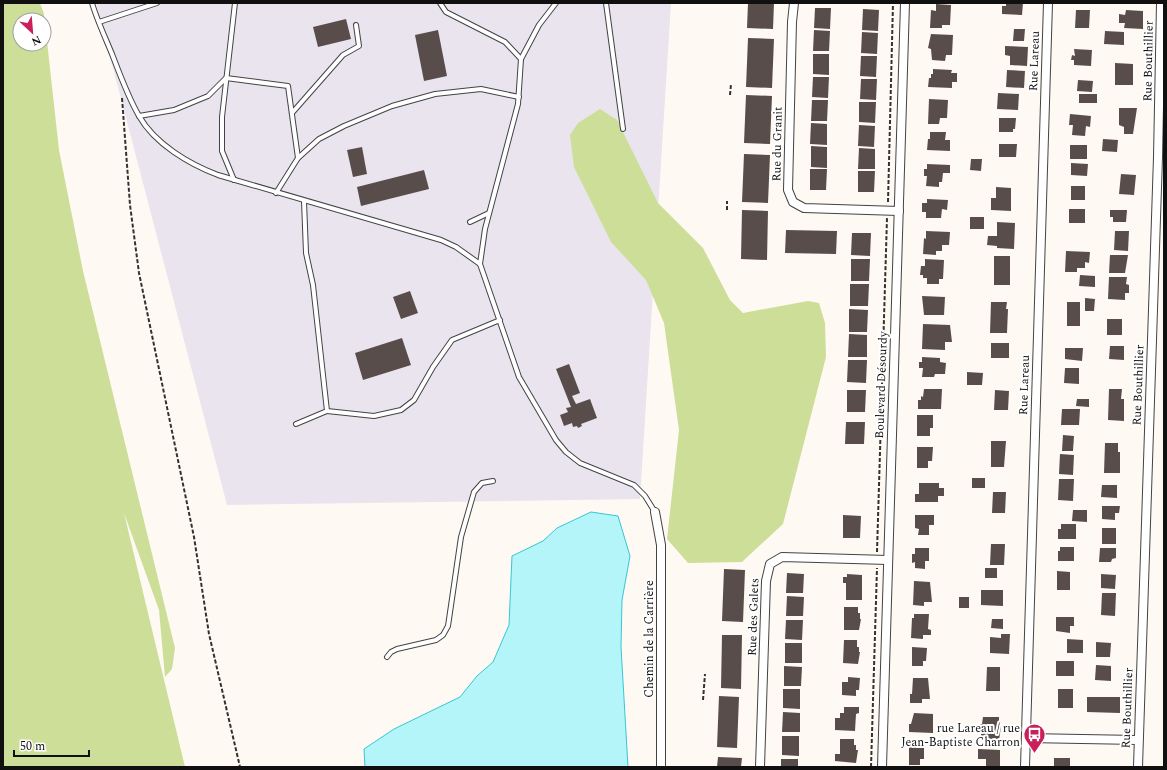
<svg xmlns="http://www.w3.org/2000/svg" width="1167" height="770" viewBox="0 0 1167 770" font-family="Spectral,serif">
<rect width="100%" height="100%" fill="#fff9f3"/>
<!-- industrial -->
<path fill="#eae4ef" d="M96 3H671L640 499 227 505Z"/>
<!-- forest -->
<g fill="#cdde98" fill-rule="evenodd">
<path d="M3 3H40L44 14 59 150 83 271 175 648 172 669 165 677 159 610 124 513 185 767H3ZM20 20H44V44H20Z"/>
<path d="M600 109 617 120 658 203 703 248 730 300 743 313 808 301 819 303 825 323 826 357 783 524 742 562 688 563 667 539 679 430 664 323 646 280 611 242 574 167 570 135 578 123Z"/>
</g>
<!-- water -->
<path fill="#b4f5f9" stroke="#37c6d5" d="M591 512 618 516 630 556 622 600 621 647 628 767H365L364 749 394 729 460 697 477 676 493 662 509 625 512 556 543 541 557 528Z"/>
<!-- building -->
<g fill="#594d4b">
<path d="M748 3H774L773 29 747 28Z"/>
<path d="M1006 3H1023L1022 15 1002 14V6H1006Z"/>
<path d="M936 4 951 5 950 25H942V28H930L931 10 936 11Z"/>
<path d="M815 8H831L830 29 814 28Z"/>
<path d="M863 9 879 10 878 31 862 30Z"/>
<path d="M1076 10H1090L1089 28H1075Z"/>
<path d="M1126 10 1143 11V29L1124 28 1125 23H1119V14L1125 15Z"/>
<path d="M346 19 351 39 318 47 313 27Z"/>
<path d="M1014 29H1025L1024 41H1013Z"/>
<path d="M438 30 447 76 424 81 415 35Z"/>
<path d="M814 30 830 31 829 51H813Z"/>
<path d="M1105 31 1124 32V45L1104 44Z"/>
<path d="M862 32 878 33 877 54 861 53Z"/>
<path d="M931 34 953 35 952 55H946L945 61 932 60 931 49 928 48Z"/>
<path d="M748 38 774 39 772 88 746 87Z"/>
<path d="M1005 46 1028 47 1027 66 1010 65V56L1005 55Z"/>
<path d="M1074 49 1092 50 1091 66 1074 65V60H1071L1072 55 1075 56Z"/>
<path d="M813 54H829V75L813 74Z"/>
<path d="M861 56H877L876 77 860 76Z"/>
<path d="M1115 63 1133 64V85H1115Z"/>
<path d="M933 69 952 70 951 73H957V82H952V88L928 87 929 78H931V74H933Z"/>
<path d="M1007 70 1025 71 1024 88 1006 87Z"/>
<path d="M813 77H829L828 98 812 97Z"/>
<path d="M861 79H877L876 100 860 99Z"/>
<path d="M1078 80 1093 81 1092 92 1077 91Z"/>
<path d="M998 93 1019 94 1018 110 997 109Z"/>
<rect x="1079" y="94" width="18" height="9"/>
<path d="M746 95 772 96 770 144 744 143Z"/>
<path d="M929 99 948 100 947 118H940L939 124H928Z"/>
<path d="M812 100H828L827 121H811Z"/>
<path d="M859 102H876L875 123 859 122Z"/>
<path d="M1119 108H1137L1133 134H1124V127L1119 125Z"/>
<path d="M1070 114 1091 116 1090 127 1086 126 1085 136 1072 135 1073 125H1069Z"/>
<path d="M999 118H1016L1015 129H1013V132H999Z"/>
<path d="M811 123 827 124V145L810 144Z"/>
<path d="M859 125 875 126 874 147 858 146Z"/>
<path d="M930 132H946L945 140H950V151L927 150 928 139H930Z"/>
<path d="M1103 139 1118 140 1117 152 1102 151Z"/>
<path d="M999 144H1017L1016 157H999Z"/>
<rect x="1070" y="145" width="17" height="14"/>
<path d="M811 146 827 147V168L811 167Z"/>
<path d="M362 147 367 174 353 177 347 150Z"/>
<path d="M859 148 875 149V169H858Z"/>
<path d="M744 154 770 155 768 203 742 202Z"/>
<path d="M971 159H982L981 171 970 170Z"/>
<path d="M1071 163 1088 164 1087 176 1071 175Z"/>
<path d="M927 164 950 165V173H943L942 182H939V187L926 186 927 176H924V169H927Z"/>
<path d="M810 169H827L826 190H810Z"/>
<path d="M424 170 429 189 361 206 357 187Z"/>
<path d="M858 171H875L874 192H858Z"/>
<path d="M1121 174 1136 175 1134 195 1119 194Z"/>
<rect x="1071" y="186" width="14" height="14"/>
<path d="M996 187 1011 188V211L991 210V198H996Z"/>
<path d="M927 199 948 200 947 210 942 209 941 218H926V212H922V203H927Z"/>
<rect x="1069" y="209" width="16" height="14"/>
<path d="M742 210 768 211 767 260 741 259Z"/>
<path d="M1110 210H1127L1126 222H1113V217H1110Z"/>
<rect x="970" y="217" width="14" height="12"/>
<path d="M997 222 1015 223 1014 249 997 248V246L987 245 988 236H997Z"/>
<path d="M786 230 837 231 836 254 785 253Z"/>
<path d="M926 231 950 232 949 245H942V251H936V255L923 254 924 238 926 239Z"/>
<path d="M1115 231H1129L1128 251 1114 250Z"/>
<path d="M852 233H871L870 256 851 255Z"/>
<path d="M1066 251 1090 252 1089 263 1085 262V268H1077V272H1065Z"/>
<path d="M1110 255H1128L1125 273H1109Z"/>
<rect x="994" y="256" width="16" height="29"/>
<path d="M851 259H870L869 281H851Z"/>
<path d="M925 259 944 260 943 279H939V284H927V278H923V275H920L921 266H925Z"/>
<path d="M1080 275 1095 276V287L1079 286Z"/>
<path d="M1109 277H1127L1126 284 1129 285V293H1125V300L1108 299Z"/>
<path d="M850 284H869L868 306H850Z"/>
<path d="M410 291 418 313 401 319 393 297Z"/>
<path d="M922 296 945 297 944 315H924Z"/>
<path d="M1085 298 1095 299 1094 311H1085Z"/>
<path d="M991 302H1007L1006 309H1008L1007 333H990Z"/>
<rect x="1067" y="302" width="13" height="24"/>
<path d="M849 309 868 310 867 332H849Z"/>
<rect x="1107" y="319" width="15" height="16"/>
<path d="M923 324 950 325 952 342H945V350L922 349Z"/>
<path d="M849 334 867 335V357H848Z"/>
<path d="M402 338 411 365 363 380 355 353Z"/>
<rect x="991" y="343" width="18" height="15"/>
<path d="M1110 346H1124V360L1109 359Z"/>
<path d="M1065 348H1083L1082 361 1065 359Z"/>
<path d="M922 357 940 358V362L946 363 945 374H935L934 377H922L923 368H919V362H922Z"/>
<path d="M848 360H867L866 383 847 382Z"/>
<path d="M569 364 580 393 572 396 576 404 590 399 597 418 581 424 582 426 578 428 577 426 573 427 572 423 564 426 560 415 568 412 566 408 571 407 556 369Z"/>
<path d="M1065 368H1079V384L1064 383Z"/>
<path d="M967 372 983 373 982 385H967Z"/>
<path d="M924 389H942L941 409H918V400H921V396L923 397Z"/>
<path d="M1109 389H1122L1121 399H1124V421L1108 420Z"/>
<path d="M847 390H866L865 412H847Z"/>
<path d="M995 390 1009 391 1008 410H994Z"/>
<path d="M1077 399H1089V407L1076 406Z"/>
<path d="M1062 409H1080L1079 425H1061Z"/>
<path d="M917 415H933V428H930V436H917Z"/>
<path d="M846 422H865L864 444H845Z"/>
<path d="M1063 435 1074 436 1073 451H1062Z"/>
<path d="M991 441H1006L1004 467H991Z"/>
<path d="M1105 443H1118V452H1120V473H1104Z"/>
<path d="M917 447H933L932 461H928V468H917Z"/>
<path d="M1060 454 1074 455 1073 475 1059 474Z"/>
<rect x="972" y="478" width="13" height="10"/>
<path d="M1059 479H1074L1073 501 1058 500Z"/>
<path d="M919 483H939V488H944V496H938V502H915V494H919Z"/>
<path d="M1102 485H1117V498L1101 497Z"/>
<path d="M993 492H1006L1005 513H992Z"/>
<path d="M1102 506H1120L1119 513H1115V520L1102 519Z"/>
<path d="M1073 510H1087V522L1072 521Z"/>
<path d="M843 515 861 516 860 538H843Z"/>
<path d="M915 515H934V525H929V535H918L919 529 915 528Z"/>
<path d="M1061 524H1076V539H1058V529H1061Z"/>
<rect x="1102" y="528" width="14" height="16"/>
<path d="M991 544H1005L1004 565H990Z"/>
<path d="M1060 547H1074V561H1058V551H1060Z"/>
<path d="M915 548H929V561H925V569L915 568V562L912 563V554H915Z"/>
<path d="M1100 548H1116V558L1112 559 1111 562H1099Z"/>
<rect x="985" y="568" width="12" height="10"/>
<path d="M724 569 745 570 743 622 722 621Z"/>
<path d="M1057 571 1070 572V590H1057Z"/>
<path d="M787 573 804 574 803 593H786Z"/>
<path d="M847 574 862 575V600H846V583H843V577H847Z"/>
<path d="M1101 574 1116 575 1115 589 1101 588Z"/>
<path d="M914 581 930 582 932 602H924V606L913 605Z"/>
<path d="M981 590H1003V606L981 605Z"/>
<path d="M1102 593H1116L1115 616 1101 615Z"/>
<path d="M787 596 804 597 803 616H786Z"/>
<rect x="959" y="597" width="10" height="11"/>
<path d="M844 607H858V613H860V619H861L859 630H844Z"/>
<path d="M914 614H929L928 629 931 630V635H923V639L911 638 912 618H914Z"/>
<path d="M1056 617H1074V626H1070V633L1056 631Z"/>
<path d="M992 619H1003V629L991 628Z"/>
<path d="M786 620H803L802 640 785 639Z"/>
<path d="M1001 634H1010L1009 654 990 653V637L1001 638Z"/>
<path d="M722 635H742L741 689 721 688Z"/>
<path d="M1067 639 1083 640V653H1067Z"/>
<path d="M844 640H857V647H859V652H860L858 664 843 663Z"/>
<path d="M1096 642 1111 643 1110 657H1096Z"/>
<rect x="785" y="643" width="17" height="20"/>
<path d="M912 647 927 648 926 661H923V666H912Z"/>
<rect x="1056" y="661" width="18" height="15"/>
<path d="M1096 665 1111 666V681L1095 680Z"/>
<path d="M784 666 802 667 801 686H784Z"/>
<path d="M987 667H1000V691H986Z"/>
<path d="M848 677 860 678 859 690H856V696L842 695V682H848Z"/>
<path d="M913 678H928L930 699H922V703H910V694H912Z"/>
<path d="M783 689H800V709L783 708Z"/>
<rect x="1058" y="689" width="15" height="19"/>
<path d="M719 696 739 697 737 748 717 747Z"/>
<path d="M1087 697H1120V713L1087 712Z"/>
<path d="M844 707H859V713L856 714 855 731 835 730V718H840V713H844Z"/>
<path d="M783 712 800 713V732H782Z"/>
<path d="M914 713 933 714V733L909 732V724H911Z"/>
<path d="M983 717H999V726H1001L999 741H981V732L978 729 977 726 982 724Z"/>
<path d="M782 736H799V756L782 755Z"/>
<path d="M840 739H854V745H856V750H858L856 763 835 761V754H840Z"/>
<path d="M909 747H924V759H920V765H909Z"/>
<path d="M978 749 1000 750V767H986V759H978Z"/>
<path d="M718 757 742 758 741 767H717Z"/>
<rect x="1054" y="758" width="16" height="9"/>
<rect x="781" y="759" width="17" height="8"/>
</g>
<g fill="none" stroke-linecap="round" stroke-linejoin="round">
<defs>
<g id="lane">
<path d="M92 3C97 20 105 37 112 54 120 75 128 97 139 116 155 144 189 164 218 175L441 240 456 247 480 264 519 377 556 440 566 452 580 463 634 485 645 496 655 512"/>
<path d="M440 3 446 12 505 42 521 59"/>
<path d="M606 3 623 129"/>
<path d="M99 22 157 3"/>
<path d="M292 113 343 55 359 46 356 25"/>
<path d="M139 116 174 110 208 96 226 78 288 86 298 158 276 193"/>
<path d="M298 158 319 139 344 126 392 106 435 94 481 89 519 97"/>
<path d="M234 180 222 151V117L235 3"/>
<path d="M470 222 489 213"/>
<path d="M480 264 485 229 518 104 521 59 539 25 556 3"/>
<path d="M327 411 374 416 401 410 414 400 433 367 452 340 500 320"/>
<path d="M296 424 327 411 313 285 306 253 304 201"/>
<path d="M387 657 391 652 397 649 436 640 443 635 448 626 461 537 474 492 482 483 493 481"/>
</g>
<g id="street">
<path d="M794 3 792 22 788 190 793 202 804 208 899 211"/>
<path d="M655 512 661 545V767"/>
<path d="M1026 738 1138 740"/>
<path d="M760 767 766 581 770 564 782 557 888 560"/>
<path d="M882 767 905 3"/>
<path d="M1025 767 1048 3"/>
<path d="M1138 767 1158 157 1161 3"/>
</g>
</defs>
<!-- lane casing -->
<use href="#lane" stroke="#434343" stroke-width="6"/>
<!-- street casing -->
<use href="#street" stroke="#434343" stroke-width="10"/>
<!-- path -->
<g stroke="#323232" stroke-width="2" stroke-dasharray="4 2" stroke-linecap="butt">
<path d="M730 95 731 84"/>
<path d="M122 98 130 205 139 273 194 537 209 634 240 767"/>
<path d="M888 202 893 3"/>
<path d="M727 210V201"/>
<path d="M877 552 887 218"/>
<path d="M703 700 705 674"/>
<path d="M871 767 877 568"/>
</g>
<!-- lane -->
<use href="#lane" stroke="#fff" stroke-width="4"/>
<!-- street -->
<use href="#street" stroke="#fff" stroke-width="8"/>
</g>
<!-- icons -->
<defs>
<symbol id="bus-pin" viewBox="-11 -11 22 30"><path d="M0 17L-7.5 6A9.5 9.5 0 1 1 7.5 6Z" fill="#c91f5b" stroke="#fff"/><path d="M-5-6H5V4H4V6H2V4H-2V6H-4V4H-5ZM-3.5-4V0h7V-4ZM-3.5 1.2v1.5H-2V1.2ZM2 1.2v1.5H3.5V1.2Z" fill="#fff"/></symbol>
</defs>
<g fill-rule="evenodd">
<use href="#bus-pin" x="1022" y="722" width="25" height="34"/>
</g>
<g text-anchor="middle" stroke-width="4" stroke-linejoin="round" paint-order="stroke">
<!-- street labels -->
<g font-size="12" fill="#101010" stroke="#fff">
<text transform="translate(1034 61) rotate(-88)" y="4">Rue Lareau</text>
<text transform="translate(1148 61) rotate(-89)" y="4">Rue Bouthillier</text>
<text transform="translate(777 144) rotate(-89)" y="4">Rue du Granit</text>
<text transform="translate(881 385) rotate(-88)" y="4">Boulevard Désourdy</text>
<text transform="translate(1024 385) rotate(-88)" y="4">Rue Lareau</text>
<text transform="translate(1138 385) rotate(-88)" y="4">Rue Bouthillier</text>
<text transform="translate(753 617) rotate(-88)" y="4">Rue des Galets</text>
<text transform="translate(649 639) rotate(-90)" y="4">Chemin de la Carrière</text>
<text transform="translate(1127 708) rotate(-88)" y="4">Rue Bouthillier</text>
</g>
<!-- poi labels -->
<g font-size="12" fill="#101010" stroke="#fff" text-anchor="end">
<text x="1020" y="732">rue Lareau / rue<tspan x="1020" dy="14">Jean-Baptiste Charron</tspan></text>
</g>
</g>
<!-- border -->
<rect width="1167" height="770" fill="none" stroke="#101010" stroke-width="8"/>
<!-- north arrow -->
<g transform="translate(32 32) rotate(154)"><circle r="19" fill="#ffffff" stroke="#9f9f9f"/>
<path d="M0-3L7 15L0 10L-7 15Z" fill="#c91f5b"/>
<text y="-6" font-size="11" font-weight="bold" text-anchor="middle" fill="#101010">N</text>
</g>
<!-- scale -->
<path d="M14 750v6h75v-6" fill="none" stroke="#101010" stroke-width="2"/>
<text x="20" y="750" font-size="12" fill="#101010" stroke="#ffffff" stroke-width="3" paint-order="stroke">50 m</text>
</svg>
